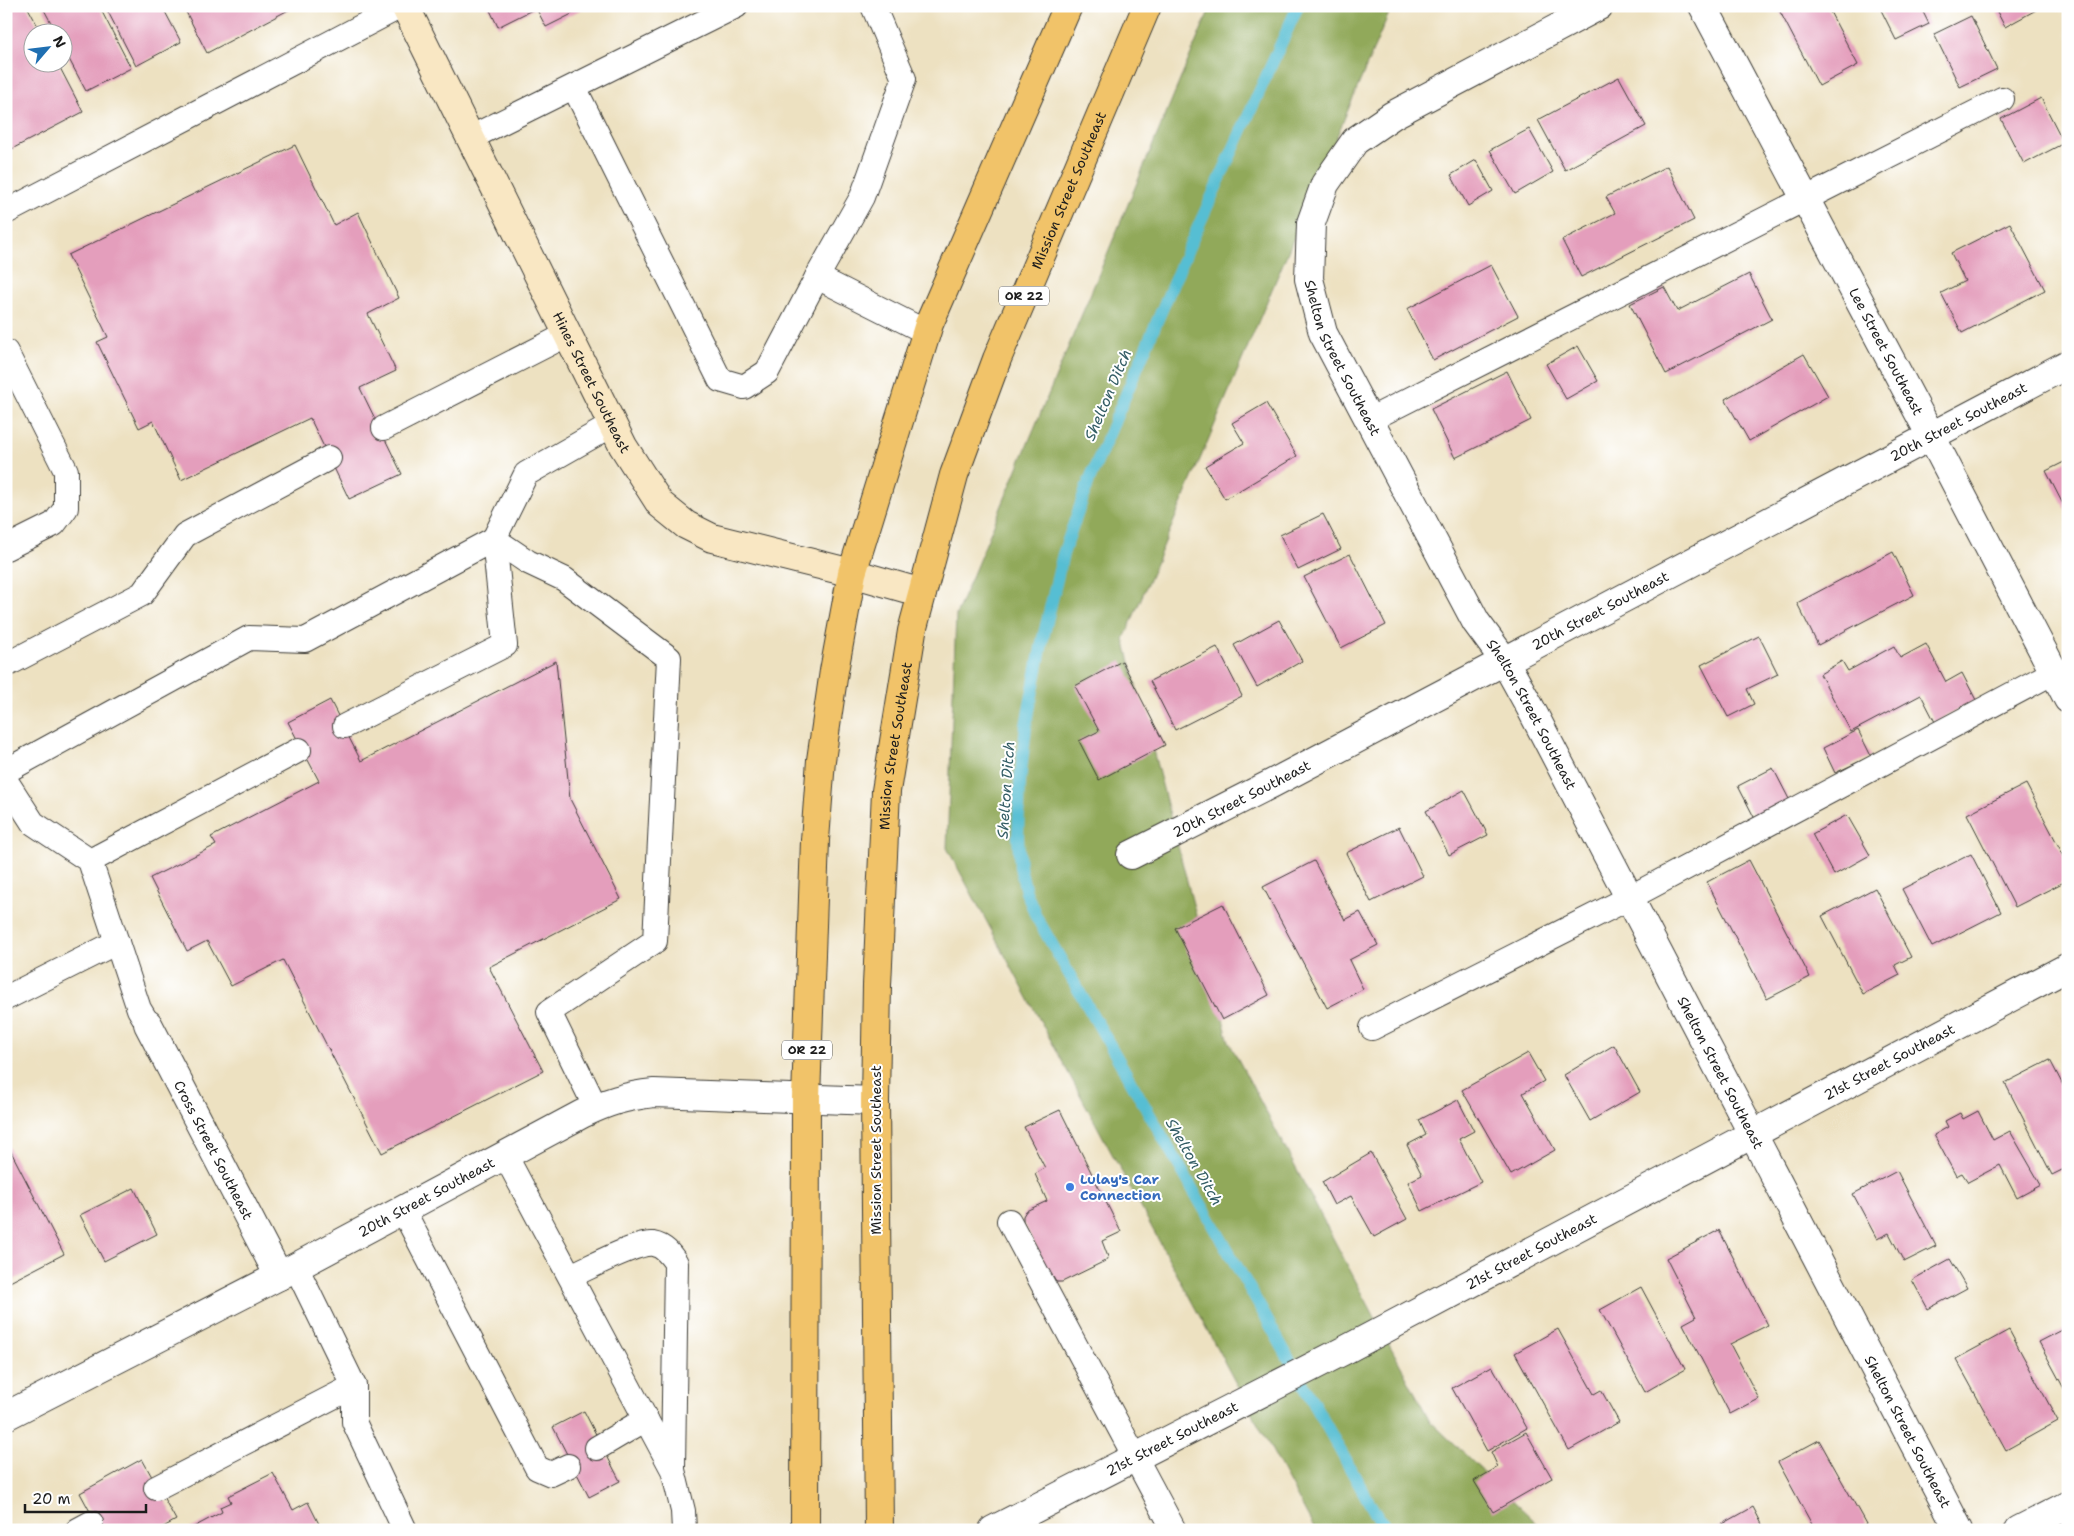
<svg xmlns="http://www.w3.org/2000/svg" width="2074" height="1536" viewBox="0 0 2074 1536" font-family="'Shantell Sans',sans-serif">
<rect width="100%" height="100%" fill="#fff"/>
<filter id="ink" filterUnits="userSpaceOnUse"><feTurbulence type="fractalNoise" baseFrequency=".02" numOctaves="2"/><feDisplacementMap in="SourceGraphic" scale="10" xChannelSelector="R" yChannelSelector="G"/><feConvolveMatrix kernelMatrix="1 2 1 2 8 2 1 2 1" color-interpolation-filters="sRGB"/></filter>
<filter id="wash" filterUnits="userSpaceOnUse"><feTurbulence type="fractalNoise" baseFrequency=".0096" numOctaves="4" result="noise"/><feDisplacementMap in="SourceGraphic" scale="20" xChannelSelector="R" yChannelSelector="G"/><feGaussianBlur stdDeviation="1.12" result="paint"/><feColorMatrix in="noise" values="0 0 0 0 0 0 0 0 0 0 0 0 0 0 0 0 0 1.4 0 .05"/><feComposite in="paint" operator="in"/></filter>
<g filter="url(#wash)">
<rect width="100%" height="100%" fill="#ede1c1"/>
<!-- forest -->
<path fill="#91a95a" stroke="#56623b" d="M1211 6H1392L1124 639 1229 1042 1430 1421 1544 1530H1315L947 848 956 615Z"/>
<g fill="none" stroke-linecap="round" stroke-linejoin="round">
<!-- stream -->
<path stroke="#56bed3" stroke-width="12" d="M1298 6 1184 258 1089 481 1063 554 1043 638 1026 726 1020 781 1018 837 1020 867 1026 892 1037 918 1251 1291 1378 1518 1390 1530"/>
</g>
<g id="blocks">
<!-- building -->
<g fill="#e49ebc">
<path d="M10 6H27L41 32H32V62H57L83 112 6 152V8Z"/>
<path d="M42 6H99L131 68 86 91 62 46V32H56Z"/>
<path d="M105 6H162L181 42 136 66Z"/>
<path d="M183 6H296L207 53Z"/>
<path d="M488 6H588L546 27 536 8 498 27Z"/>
<path d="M1777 6H1827L1858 65 1819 86Z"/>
<path d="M1879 6H1920L1929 24 1896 40Z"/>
<path d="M1994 6H2034L2036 10 2005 27Z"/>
<path d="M1971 16 1997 69 1960 87 1934 34Z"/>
<path d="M1619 77 1646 126 1565 170 1538 120Z"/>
<path d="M2041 98 2064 143 2024 164 2001 119Z"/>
<path d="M1529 129 1553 172 1515 194 1490 150Z"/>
<path d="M295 145 334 225 358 212 399 298 368 314 396 371 360 388 402 474 349 499 310 418 181 480 153 421 139 428 97 342 108 337 68 255Z"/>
<path d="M1476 160 1493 191 1468 206 1451 175Z"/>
<path d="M1667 166 1694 220 1581 277 1562 240 1615 213 1606 197Z"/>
<path d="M2010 223 2045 290 1962 333 1941 293 1965 281 1951 253Z"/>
<path d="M1491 265 1518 316 1433 360 1407 309Z"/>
<path d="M1749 274 1772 319 1666 374 1630 304 1664 287 1677 311Z"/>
<path d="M1578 346 1598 381 1566 399 1546 364Z"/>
<path d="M1804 354 1828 396 1749 441 1725 399Z"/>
<path d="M1507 371 1531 420 1455 458 1431 409Z"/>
<path d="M1266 403 1297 456 1225 499 1205 466 1244 443 1232 423Z"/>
<path d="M2068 460V514L2046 471Z"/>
<path d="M1323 514 1341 549 1298 570 1280 535Z"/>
<path d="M1893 552 1914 595 1818 645 1797 603Z"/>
<path d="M1350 554 1386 625 1341 648 1304 577Z"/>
<path d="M1279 620 1302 661 1257 687 1234 645Z"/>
<path d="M1759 636 1778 674 1747 689 1754 704 1728 717 1701 665Z"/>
<path d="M1926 644 1946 682 1962 673 1976 700 1935 722 1921 695 1851 732 1820 674 1842 661 1848 671 1894 646 1900 658Z"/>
<path d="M1217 647 1242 696 1175 730 1150 681Z"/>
<path d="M556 661 570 799 621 899 489 967 543 1071 382 1153 283 960 231 986 207 941 187 951 150 878 216 845 211 837 319 781 288 722 330 700 361 761Z"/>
<path d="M1122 661 1165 745 1099 780 1079 741 1099 731 1075 686Z"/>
<path d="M1858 730 1871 756 1835 773 1823 748Z"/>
<path d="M1773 768 1790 801 1755 819 1738 786Z"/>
<path d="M2026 784 2068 864V880L2015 907 1967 814Z"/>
<path d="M1464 790 1488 835 1449 855 1426 811Z"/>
<path d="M1847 815 1870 855 1834 875 1812 834Z"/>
<path d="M1399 827 1423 876 1371 902 1346 853Z"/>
<path d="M1971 854 2001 912 1932 947 1902 889Z"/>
<path d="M1749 860 1810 977 1767 999 1707 882Z"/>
<path d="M1314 861 1345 920 1360 912 1378 945 1349 960 1363 989 1327 1008 1263 887Z"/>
<path d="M1875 888 1911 957 1895 965 1900 975 1863 994 1822 916Z"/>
<path d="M1223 904 1269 995 1222 1020 1175 928Z"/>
<path d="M1614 1045 1640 1092 1590 1121 1564 1075Z"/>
<path d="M1528 1053 1544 1081 1523 1093 1555 1150 1511 1175 1462 1090Z"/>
<path d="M2050 1060 2068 1095V1167L2052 1175 2005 1083Z"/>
<path d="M1458 1100 1474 1131 1459 1139 1481 1182 1422 1211 1408 1182 1422 1175 1407 1145 1426 1135 1419 1120Z"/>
<path d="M1060 1110 1121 1232 1102 1241 1108 1257 1105 1261 1062 1282H1057L1053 1280 1023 1221V1216L1026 1211 1047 1201 1035 1174 1045 1168 1024 1127Z"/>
<path d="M1978 1111 1993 1140 2010 1131 2041 1185 2017 1198 2000 1165 1968 1182 1962 1173 1956 1176 1934 1135 1948 1127 1945 1121 1960 1113 1963 1119Z"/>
<path d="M6 1142 64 1254 6 1284Z"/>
<path d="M1371 1153 1407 1219 1374 1237 1351 1196 1334 1205 1322 1182Z"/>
<path d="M1897 1171 1936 1246 1904 1262 1889 1233 1877 1239 1853 1194Z"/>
<path d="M134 1188 157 1234 104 1261 80 1215Z"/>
<path d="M1719 1230 1768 1325 1730 1344 1759 1399 1730 1414 1683 1324 1696 1317 1666 1258Z"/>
<path d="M1950 1259 1967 1288 1928 1309 1912 1280Z"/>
<path d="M1641 1287 1685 1369 1645 1392 1600 1310Z"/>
<path d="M2068 1327V1396L2039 1342Z"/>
<path d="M1558 1329 1594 1394 1601 1390 1619 1422 1569 1450 1515 1353Z"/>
<path d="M2009 1330 2058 1421 2006 1450 1956 1359Z"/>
<path d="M1492 1366 1527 1428 1487 1451 1452 1388Z"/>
<path d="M584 1411 620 1481 589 1497 553 1427Z"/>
<path d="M1526 1432 1552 1478 1493 1512 1474 1481 1498 1467 1491 1452Z"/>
<path d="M1819 1440 1866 1524 1855 1530H1815L1778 1462Z"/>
<path d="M142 1459 176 1520 158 1530H100L80 1493Z"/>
<path d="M273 1473 293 1510 308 1502 322 1530H188L222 1512 220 1507 231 1502 228 1496Z"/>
<path d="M1753 1507 1765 1530H1712Z"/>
</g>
</g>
</g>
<g filter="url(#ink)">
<use href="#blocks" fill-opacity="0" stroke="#3b3a35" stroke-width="1"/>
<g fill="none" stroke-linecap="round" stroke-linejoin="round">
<defs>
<g id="lane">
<path d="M873 6 904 79 862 197 817 277 926 332"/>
<path d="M574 87 720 380 744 387 767 372 817 277"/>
<path d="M470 138 736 6"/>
<path d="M6 212 401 6"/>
<path d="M6 352 66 471V508L54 524 6 548"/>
<path d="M1369 420 2002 99"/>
<path d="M384 428 568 334"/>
<path d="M6 665 142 594 185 535 329 458"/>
<path d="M345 726 505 645 494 539 526 474 612 425"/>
<path d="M6 771 249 638 305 640 494 539 528 562 564 579 669 658 655 941 549 1012 596 1108"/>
<path d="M6 781 33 823 90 861 139 1009 148 1024"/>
<path d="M90 861 299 750"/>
<path d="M6 998 117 942"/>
<path d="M1372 1028 1629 898 2054 672"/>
<path d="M505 1155 673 1470 683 1511 684 1530"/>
<path d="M403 1210 537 1468 551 1474 568 1466"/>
<path d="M1009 1221 1174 1530"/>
<path d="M296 1267 354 1386V1422L405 1530"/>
<path d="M570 1276C587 1269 636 1242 653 1244 664 1246 670 1254 676 1263L673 1468"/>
<path d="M597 1448 646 1419"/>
<path d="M156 1488 354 1386"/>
<path d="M78 1530 91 1523"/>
</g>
<g id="street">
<path id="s1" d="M1599 6 1393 115 1355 141 1325 184 1311 223 1309 279 1323 333 1476 622 1504 660 1530 707 1959 1530"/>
<path id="s2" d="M1703 6 1931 436 2068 699"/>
<path id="s3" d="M1131 855 1273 783 2068 364"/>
<path id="s4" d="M148 1024 279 1276"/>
<path id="s5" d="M6 1416 279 1276 582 1114C607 1102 626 1096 654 1093L875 1101"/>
<path id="s6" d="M993 1530 1347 1349 2068 967"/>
<path d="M2019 1530 2068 1505"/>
</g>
<g id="secondary">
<path id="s7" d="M405 6 623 446 660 504 686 525 712 538 852 573 922 593"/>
</g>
<g id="highway">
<path d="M805 1530 806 1098 815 840 821 760 834 671 852 573 929 324 1068 6"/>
<path id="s8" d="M879 1530 875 1101 877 985 886 791 912 631 954 475 997 359 1147 6"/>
</g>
</defs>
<!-- lane casing -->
<use href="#lane" stroke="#3b3a35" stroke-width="26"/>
<!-- street casing -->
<use href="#street" stroke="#3b3a35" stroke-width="30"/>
<!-- secondary casing -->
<use href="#secondary" stroke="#3b3a35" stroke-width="30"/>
<!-- highway casing -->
<use href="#highway" stroke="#3b3a35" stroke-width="30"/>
<!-- lane -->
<use href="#lane" stroke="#fff" stroke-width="24"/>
<!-- street -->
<use href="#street" stroke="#fff" stroke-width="28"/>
<!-- secondary -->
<use href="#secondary" stroke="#f9e7c3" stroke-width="28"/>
<!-- highway -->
<use href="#highway" stroke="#f1c369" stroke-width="28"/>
</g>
</g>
<!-- markers -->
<circle fill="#3f7fe0" stroke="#fff" stroke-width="2" cx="1070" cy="1187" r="5"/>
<g text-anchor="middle" stroke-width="4" stroke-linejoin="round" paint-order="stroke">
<!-- shield labels -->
<g fill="#fff" stroke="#606060" stroke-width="1">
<rect x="999" y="286.5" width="50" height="19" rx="4"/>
<rect x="782" y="1040.5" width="50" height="19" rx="4"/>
</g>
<g font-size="12" font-weight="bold" fill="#1c1c1c">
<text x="1024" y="300">OR 22</text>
<text x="807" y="1054">OR 22</text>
</g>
<!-- street labels -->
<g font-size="14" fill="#1c1c1c" stroke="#fff">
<text dy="5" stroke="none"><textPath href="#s8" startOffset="1370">Mission Street Southeast</textPath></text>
<text dy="5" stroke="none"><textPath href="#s2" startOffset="391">Lee Street Southeast</textPath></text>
<text dy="5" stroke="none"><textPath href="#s1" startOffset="515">Shelton Street Southeast</textPath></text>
<text dy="5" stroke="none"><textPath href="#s7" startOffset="420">Hines Street Southeast</textPath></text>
<text dy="5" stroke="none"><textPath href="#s3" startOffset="934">20th Street Southeast</textPath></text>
<text dy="5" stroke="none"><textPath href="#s3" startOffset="529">20th Street Southeast</textPath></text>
<text dy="5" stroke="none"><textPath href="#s1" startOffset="920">Shelton Street Southeast</textPath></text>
<text dy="5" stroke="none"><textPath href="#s8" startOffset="785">Mission Street Southeast</textPath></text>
<text dy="5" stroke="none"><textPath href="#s3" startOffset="124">20th Street Southeast</textPath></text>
<text dy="5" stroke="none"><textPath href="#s6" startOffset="1011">21st Street Southeast</textPath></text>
<text dy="5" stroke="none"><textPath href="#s1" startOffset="1325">Shelton Street Southeast</textPath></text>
<text dy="5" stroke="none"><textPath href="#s4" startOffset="142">Cross Street Southeast</textPath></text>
<text transform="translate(876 1150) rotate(-90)" y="5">Mission Street Southeast</text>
<text dy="5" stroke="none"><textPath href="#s5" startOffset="474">20th Street Southeast</textPath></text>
<text dy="5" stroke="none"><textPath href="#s6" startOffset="606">21st Street Southeast</textPath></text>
<text dy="5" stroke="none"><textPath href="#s1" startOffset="1730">Shelton Street Southeast</textPath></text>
<text dy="5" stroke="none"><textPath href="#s6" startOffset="201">21st Street Southeast</textPath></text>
</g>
<!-- shop labels -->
<g font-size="14" font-weight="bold" fill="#366cbe" stroke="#fff" text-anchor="start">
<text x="1080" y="1184">Lulay's Car<tspan x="1080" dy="16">Connection</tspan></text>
</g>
<!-- water labels -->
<g font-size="15" font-style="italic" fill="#335d65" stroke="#fff">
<text transform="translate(1108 395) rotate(-67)" y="5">Shelton Ditch</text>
<text transform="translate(1006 790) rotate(-86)" y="5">Shelton Ditch</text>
<text transform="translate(1194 1162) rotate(60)" y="5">Shelton Ditch</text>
</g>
</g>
<!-- margin -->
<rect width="2074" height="1536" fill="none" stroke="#fff" stroke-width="25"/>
<!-- north arrow -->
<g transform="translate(48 48) rotate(62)"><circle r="24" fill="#ffffff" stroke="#a4a4a4"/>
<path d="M0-4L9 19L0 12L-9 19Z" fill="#1f6fb2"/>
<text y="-8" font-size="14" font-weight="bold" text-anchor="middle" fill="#1c1c1c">N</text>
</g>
<!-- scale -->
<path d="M25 1504v8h121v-8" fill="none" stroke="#1c1c1c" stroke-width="2.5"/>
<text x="32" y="1504" font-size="15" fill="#1c1c1c" stroke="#ffffff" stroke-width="4" paint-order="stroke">20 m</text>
</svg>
